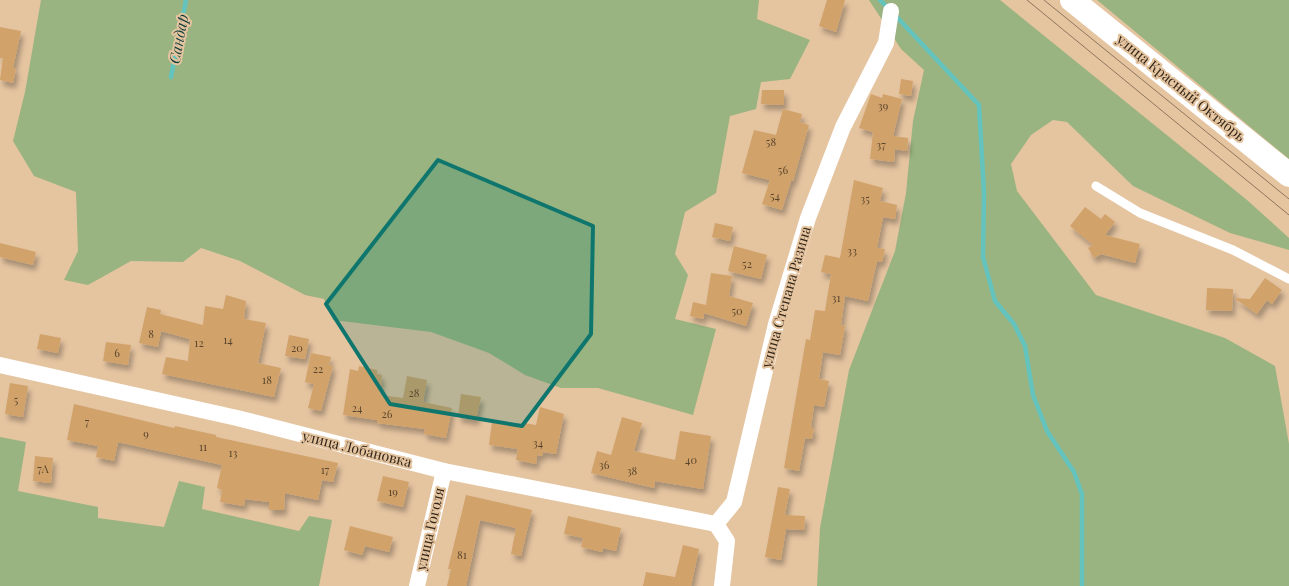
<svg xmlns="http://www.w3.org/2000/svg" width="1289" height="586" viewBox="0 0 1289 586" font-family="'Playfair Display',serif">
<defs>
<filter id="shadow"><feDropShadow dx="3" dy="5.5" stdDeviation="2.5" flood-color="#0004"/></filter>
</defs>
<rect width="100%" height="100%" fill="#e5c4a0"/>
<!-- green -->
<g fill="#99b480">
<path d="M41 0H759L757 19 810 40 790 79 761 82 756 109 730 116 716 193 685 212 675 254 688 275 675 319 716 329 693 415 598 388H561L525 375 489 353 431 332 333 320 324 299 305 295 240 261 201 248 183 262 131 261 88 285 64 280 78 251 76 192 34 176 13 141 25 92Z"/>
<path d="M869 0H1000L1247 200 1289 238V250L1230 233 1133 186 1067 122 1053 120 1031 135 1011 164 1017 191 1096 295 1225 338 1275 366 1289 444V586H817L820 528 849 370 895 251 906 193 913 121 924 70 901 49Z"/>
<path d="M1097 0H1289V159Z"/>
<path d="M0 437 26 442 18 491 98 507V518L164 527 179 481 205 487 202 509 299 531 309 516 332 520 319 586H0Z"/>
</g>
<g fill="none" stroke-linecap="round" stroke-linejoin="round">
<!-- stream -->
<g stroke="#64c3bd" stroke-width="4.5">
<path d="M880 0 889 9"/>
<path d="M894 14 979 105 984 193 983 257 995 301 1014 324 1025 346 1033 395 1047 431 1074 472 1082 494V586"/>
<path d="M171 77 186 0"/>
</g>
</g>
<!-- building -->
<g fill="#d1a26b" filter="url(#shadow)">
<path d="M827 0H845L836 32 819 26Z"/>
<path d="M0 27 21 31 13 68 16 69 13 83 0 80 3 58H0Z"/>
<path d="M901 79 913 81 911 96 899 94Z"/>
<path d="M762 90H784V105L761 104Z"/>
<path d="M871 94 882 98 883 94 902 99 893 136 908 138 907 151 895 149 894 162 870 159 873 132 859 128Z"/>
<path d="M783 109 802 114 800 122 809 125 793 181H791L782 210 762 204 770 180 742 173 754 130 776 135Z"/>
<path d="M854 180 883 188 880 201 897 205 895 219 883 217 877 248 885 249 882 262 877 261 868 301 845 296 841 325 845 326 840 355 823 352 819 379 829 381 824 407 814 405 811 428H814L812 439 805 438 799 471 784 468 806 339 810 340 815 310 825 311 831 274 821 272 825 255 840 258Z"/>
<path d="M1085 207 1101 219 1105 214 1115 222 1105 235 1140 244 1135 263 1101 254 1094 258 1088 248 1093 245 1070 226Z"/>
<path d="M715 223 733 227 730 241 712 237Z"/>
<path d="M0 243 36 252 33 265 0 257Z"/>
<path d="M734 246 767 255 761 279 728 271Z"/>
<path d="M711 273 732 276 729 296 753 303 746 326 704 313 705 310 703 319 690 316 693 302 706 305Z"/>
<path d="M1265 278 1282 290 1272 304 1267 300 1257 314 1234 298 1250 299Z"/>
<path d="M1207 288 1233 289 1232 311 1206 310Z"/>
<path d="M226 295 246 301 244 319 266 323 258 363 281 368 274 397 162 374 166 357 188 361 190 339 161 331 158 347 139 343 147 307 161 310 160 314 203 325 205 306 223 309Z"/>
<path d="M40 334 61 338 58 353 37 349Z"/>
<path d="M289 335 309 339 305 359 285 356Z"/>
<path d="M106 342 131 345 128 365 103 361Z"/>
<path d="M311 353 331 357 329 365 333 366 321 411 308 408 314 384 305 382Z"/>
<path d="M359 366 377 370V374L382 375 380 395 403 398 407 376 427 380 423 402 452 408 446 438 424 434 425 429 377 423V420L343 415 350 369 358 371Z"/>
<path d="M10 383 28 386 23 417 5 414Z"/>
<path d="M461 394 481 397 476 420 458 417Z"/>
<path d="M74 404 174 428 175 426 216 435V437L338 463 333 482 322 480 318 500 285 493 284 510H269V502L245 499 244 506 220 502 222 490 217 488 222 465 118 442 114 461 96 457 98 446 67 440Z"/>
<path d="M540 407 564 414 556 454 543 452 542 456 537 455 536 464 516 460 518 449 489 445 492 422 523 427 524 423 536 425Z"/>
<path d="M622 417 642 423 634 451 675 460 680 431 711 436 703 489 655 481 654 488 591 473 597 451 611 455Z"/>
<path d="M35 456 53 458 51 483 33 481Z"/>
<path d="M383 476 409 482 403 507 377 501Z"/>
<path d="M778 487 790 489 785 515 805 516 804 530 786 529 781 560 765 557Z"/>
<path d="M466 495 532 510 521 556 511 554 516 528 480 520 466 586H447L451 569H448Z"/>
<path d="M568 516 621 528 616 551 603 548 602 552 581 547 583 538 564 534Z"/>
<path d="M350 526 393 537 389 552 365 546 362 555 344 550Z"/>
<path d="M683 545 699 549 691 586H643L646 572 675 577Z"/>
</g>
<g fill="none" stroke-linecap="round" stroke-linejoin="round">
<!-- lane -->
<path stroke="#fff" stroke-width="9" d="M1096 186 1140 213 1233 250 1289 279"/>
<!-- street -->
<g stroke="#fff" stroke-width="16">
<path d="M0 365 237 418 444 471 716 524"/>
<path d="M417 586 444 471"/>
<path d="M722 586 727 541 716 524 734 502 776 324 808 218 843 127 886 43 891 11"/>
</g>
<!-- secondary -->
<path stroke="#fff" stroke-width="24" d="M1072 0 1289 175"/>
<!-- tram -->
<g stroke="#8d765d" stroke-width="1">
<path d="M1027 0 1289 215"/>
<path d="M1044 0 1289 199"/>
</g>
</g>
<!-- marked area -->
<path fill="#0f766e" fill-opacity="0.2" stroke="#0f766e" stroke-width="4" stroke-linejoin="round" d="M438 160 593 226 591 334 522 426 390 404 326 304Z"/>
<g text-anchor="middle" stroke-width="4" stroke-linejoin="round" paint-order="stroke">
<!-- number labels -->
<g font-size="11" fill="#5a452d">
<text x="883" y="110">39</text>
<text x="771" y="146">58</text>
<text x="881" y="149">37</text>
<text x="783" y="174">56</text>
<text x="775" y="200">54</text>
<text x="865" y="203">35</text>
<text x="852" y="255">33</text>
<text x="747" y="268">52</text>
<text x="836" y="302">31</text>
<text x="737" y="315">50</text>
<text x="151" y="338">8</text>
<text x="228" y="344">14</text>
<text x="199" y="347">12</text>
<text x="297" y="352">20</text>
<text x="117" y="357">6</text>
<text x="318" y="373">22</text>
<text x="267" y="384">18</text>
<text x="414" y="397">28</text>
<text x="16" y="404">5</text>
<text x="357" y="412">24</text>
<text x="387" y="418">26</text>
<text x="87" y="426">7</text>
<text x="146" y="438">9</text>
<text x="538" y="447">34</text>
<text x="203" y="451">11</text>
<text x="233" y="457">13</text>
<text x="691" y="464">40</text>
<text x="604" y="469">36</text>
<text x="43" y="473">7А</text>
<text x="325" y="474">17</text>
<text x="632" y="475">38</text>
<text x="393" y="496">19</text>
<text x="462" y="559">81</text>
</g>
<!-- street labels -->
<g font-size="14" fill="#322618" stroke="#e5c4a0">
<text transform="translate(1181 88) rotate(39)" y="5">улица Красный Октябрь</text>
<text transform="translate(786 297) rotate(-74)" y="5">улица Степана Разина</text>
<text transform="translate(357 449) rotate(14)" y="5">улица Лобановка</text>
<text transform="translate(430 529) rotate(-77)" y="5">улица Гоголя</text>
</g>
<!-- water labels -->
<g font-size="15" font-style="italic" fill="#0f3d3a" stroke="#e5c4a0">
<text transform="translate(179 39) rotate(-79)" y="5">Сандар</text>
</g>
</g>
</svg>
